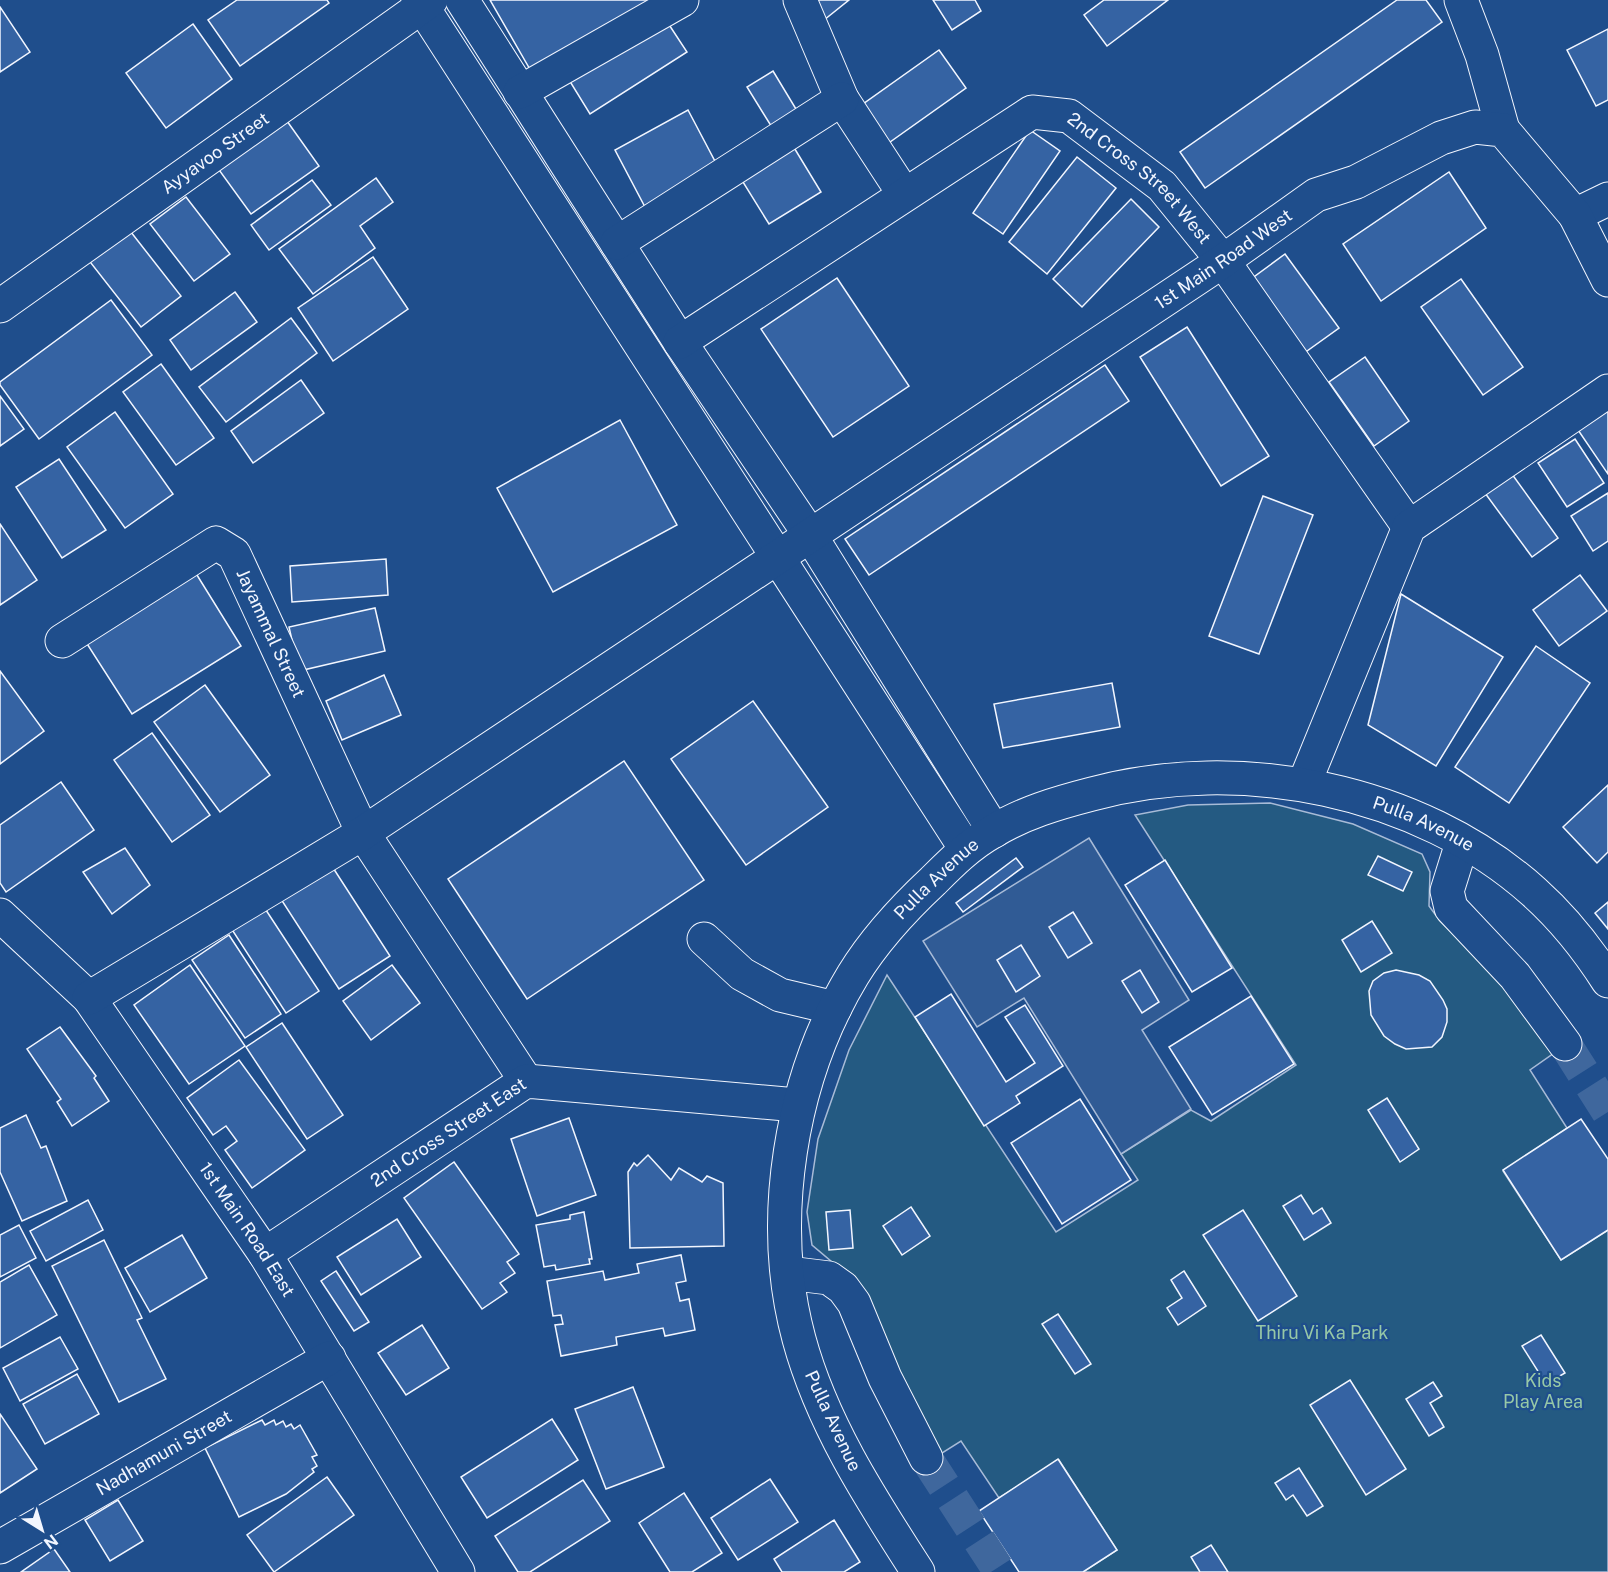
<svg xmlns="http://www.w3.org/2000/svg" width="1608" height="1572" viewBox="0 0 1608 1572" font-family="'Public Sans',sans-serif">
<rect width="100%" height="100%" fill="#1f4e8c"/>
<!-- green -->
<path fill="#245a82" stroke="#a8bbd7" stroke-width="1.5" d="M1270 803 1353 824 1422 854 1430 872 1429 906 1440 921 1491 971 1554 1053 1530 1070 1567 1128 1503 1171 1561 1260 1608 1230V1572H1083L1117 1550 1059 1460 999 1498 961 1441 939 1455 838 1267 812 1245 807 1212 818 1139 849 1050 887 975 1056 1232 1138 1180 1121 1154 1191 1110 1211 1121 1296 1065 1135 815 1188 805Z"/>
<!-- parking -->
<path fill="#305b95" stroke="#a8bbd7" stroke-width="1.5" d="M1089 838 1189 1000 1142 1030 1191 1109 1121 1154 1024 998 977 1027 923 941Z"/>
<!-- building -->
<g fill="#3563a3" stroke="#f2f6ff" stroke-width="1.5">
<path d="M237 0H327L329 3 240 66 208 20Z"/>
<path d="M490 0H661L535 78Z"/>
<path d="M807 0H849L824 20Z"/>
<path d="M933 0H975L981 11 952 30Z"/>
<path d="M1104 0H1168L1107 46 1084 15Z"/>
<path d="M1397 0H1426L1442 22 1205 188 1180 152Z"/>
<path d="M0 7 30 52 0 72Z"/>
<path d="M662 14 687 52 590 114 566 75Z"/>
<path d="M193 24 232 79 166 128 126 73Z"/>
<path d="M1608 29V100L1596 106 1567 50Z"/>
<path d="M939 50 966 88 883 147 856 109Z"/>
<path d="M773 71 799 114 773 129 747 87Z"/>
<path d="M688 110 718 167 645 207 615 150Z"/>
<path d="M282 114 319 166 251 214 214 163Z"/>
<path d="M1030 130 1060 151 1003 234 973 213Z"/>
<path d="M790 141 821 192 769 224 738 174Z"/>
<path d="M1077 157 1116 188 1047 274 1009 242Z"/>
<path d="M1449 172 1486 228 1381 301 1343 244Z"/>
<path d="M376 178 393 202 360 226 375 248 313 294 279 249Z"/>
<path d="M312 180 331 205 269 250 251 225Z"/>
<path d="M186 197 230 254 194 281 150 224Z"/>
<path d="M1131 199 1159 227 1082 307 1053 279Z"/>
<path d="M127 227 181 296 141 327 87 258Z"/>
<path d="M1285 254 1339 328 1300 356 1247 282Z"/>
<path d="M373 257 408 309 333 361 298 308Z"/>
<path d="M837 278 909 386 833 437 761 329Z"/>
<path d="M1461 279 1523 367 1483 395 1421 307Z"/>
<path d="M235 292 257 322 191 370 170 340Z"/>
<path d="M111 300 152 355 39 439 0 385V382Z"/>
<path d="M291 318 317 353 226 422 199 387Z"/>
<path d="M1187 327 1269 456 1221 486 1140 357Z"/>
<path d="M1365 357 1409 421 1374 446 1329 382Z"/>
<path d="M161 364 214 438 176 465 123 392Z"/>
<path d="M1105 365 1129 401 869 575 845 539Z"/>
<path d="M301 380 324 413 253 463 231 431Z"/>
<path d="M0 396 24 429 0 446Z"/>
<path d="M1608 411V474L1576 427Z"/>
<path d="M115 412 173 494 125 528 67 447Z"/>
<path d="M620 420 677 525 553 592 497 488Z"/>
<path d="M1575 439 1604 483 1567 507 1538 463Z"/>
<path d="M59 459 106 530 62 558 16 487Z"/>
<path d="M1509 470 1558 538 1532 557 1482 489Z"/>
<path d="M1608 493V541L1593 551 1571 516Z"/>
<path d="M1263 496 1313 515 1259 654 1209 636Z"/>
<path d="M0 524 37 580 0 605Z"/>
<path d="M386 559 388 595 292 602 290 566Z"/>
<path d="M192 567 241 646 132 714 82 636Z"/>
<path d="M1580 575 1607 611 1559 646 1533 610Z"/>
<path d="M1401 594 1503 657 1436 766 1368 725Z"/>
<path d="M375 608 385 651 299 671 289 627Z"/>
<path d="M1536 646 1590 683 1509 803 1455 767Z"/>
<path d="M0 671 44 731 0 764Z"/>
<path d="M384 675 401 715 342 740 326 701Z"/>
<path d="M1112 683 1120 727 1003 748 994 704Z"/>
<path d="M205 685 270 775 220 812 154 722Z"/>
<path d="M753 701 828 807 746 865 671 759Z"/>
<path d="M152 733 210 815 172 842 114 760Z"/>
<path d="M624 761 704 880 527 999 448 879Z"/>
<path d="M61 782 94 830 6 892 0 883V825Z"/>
<path d="M1608 785V852L1597 863 1563 827Z"/>
<path d="M125 848 150 885 112 914 83 872Z"/>
<path d="M1378 856 1412 872 1403 891 1368 875Z"/>
<path d="M1016 858 1023 867 963 912 956 903Z"/>
<path d="M328 860 390 956 339 989 277 893Z"/>
<path d="M1165 860 1232 968 1192 992 1125 885Z"/>
<path d="M1608 902V929L1595 913Z"/>
<path d="M262 904 319 991 286 1013 229 925Z"/>
<path d="M1073 912 1092 943 1068 958 1049 927Z"/>
<path d="M1372 921 1392 953 1361 972 1342 940Z"/>
<path d="M229 935 281 1014 245 1038 192 960Z"/>
<path d="M1021 945 1040 976 1016 992 997 960Z"/>
<path d="M190 965 245 1046 189 1084 134 1005Z"/>
<path d="M392 965 420 1003 371 1040 343 1001Z"/>
<path d="M1140 970 1159 1002 1142 1013 1122 981Z"/>
<path d="M1396 970 1419 975 1430 981 1443 1000 1447 1009V1022L1442 1037 1432 1047 1406 1049 1395 1044 1384 1036 1371 1015 1369 991 1373 981 1384 973Z"/>
<path d="M951 994 1006 1082 1035 1063 1005 1017 1025 1005 1063 1066 1016 1096 1020 1103 984 1126 915 1017Z"/>
<path d="M1251 996 1294 1064 1212 1115 1169 1047Z"/>
<path d="M282 1023 343 1115 307 1139 246 1047Z"/>
<path d="M60 1027 96 1076 94 1078 109 1101 72 1126 57 1102 61 1099 27 1049Z"/>
<path d="M239 1060 305 1150 252 1188 225 1150 237 1141 226 1126 213 1135 187 1098Z"/>
<path d="M1387 1098 1419 1149 1400 1162 1368 1110Z"/>
<path d="M1080 1099 1131 1180 1062 1224 1011 1143Z"/>
<path d="M26 1115 41 1148 46 1146 67 1201 22 1221 0 1172V1128Z"/>
<path d="M569 1118 596 1195 537 1216 511 1139Z"/>
<path d="M1581 1119 1608 1159V1230L1561 1260 1503 1170Z"/>
<path d="M648 1155 671 1180 679 1168 702 1182 707 1176 723 1183 724 1246 630 1248 628 1172 634 1163 637 1166Z"/>
<path d="M454 1162 519 1254 507 1262 515 1273 500 1283 507 1292 482 1309 404 1198Z"/>
<path d="M1301 1195 1313 1214 1322 1208 1331 1223 1304 1240 1283 1206Z"/>
<path d="M88 1200 103 1230 46 1261 30 1231Z"/>
<path d="M911 1207 930 1236 902 1255 883 1226Z"/>
<path d="M850 1210 853 1248 829 1250 826 1212Z"/>
<path d="M1243 1210 1297 1296 1258 1321 1203 1235Z"/>
<path d="M584 1212 592 1259H589L590 1264 556 1270 555 1265 544 1267 536 1225 570 1219V1215Z"/>
<path d="M397 1219 421 1257 361 1295 337 1257Z"/>
<path d="M19 1225 36 1258 0 1277V1235Z"/>
<path d="M182 1235 207 1278 150 1312 125 1268Z"/>
<path d="M104 1240 142 1318 137 1320 166 1379 119 1402 52 1266Z"/>
<path d="M681 1255 686 1281 676 1283 680 1301 689 1299 695 1330 665 1336 663 1328 616 1337 617 1345 561 1356 555 1325 563 1324 561 1315 553 1316 547 1281 603 1271 605 1280 639 1273 637 1264Z"/>
<path d="M29 1265 57 1315 0 1348V1282Z"/>
<path d="M336 1271 369 1322 354 1331 321 1281Z"/>
<path d="M1184 1271 1206 1306 1178 1325 1167 1308 1182 1298 1171 1280Z"/>
<path d="M1058 1314 1091 1364 1075 1374 1042 1324Z"/>
<path d="M422 1325 449 1368 406 1395 378 1353Z"/>
<path d="M1541 1335 1565 1373 1546 1384 1522 1346Z"/>
<path d="M60 1337 78 1369 20 1401 3 1368Z"/>
<path d="M77 1374 99 1414 45 1444 23 1404Z"/>
<path d="M1350 1380 1406 1469 1366 1495 1310 1405Z"/>
<path d="M1433 1382 1442 1396 1430 1403 1444 1427 1429 1436 1406 1399Z"/>
<path d="M633 1387 664 1467 606 1489 575 1409Z"/>
<path d="M0 1414 37 1469 0 1493Z"/>
<path d="M552 1419 578 1460 487 1518 461 1477Z"/>
<path d="M262 1420 265 1425 274 1420 276 1425 283 1421 286 1427 291 1424 294 1429 300 1425 317 1455 312 1457 317 1466 312 1469 314 1472 286 1494 239 1517 205 1448Z"/>
<path d="M1058 1459 1117 1550 1083 1572H1019L979 1511Z"/>
<path d="M1299 1468 1323 1506 1307 1516 1293 1495 1286 1500 1275 1483Z"/>
<path d="M327 1477 354 1515 274 1572 247 1535Z"/>
<path d="M770 1479 798 1522 738 1560 711 1518Z"/>
<path d="M583 1480 610 1521 530 1572H518L495 1536Z"/>
<path d="M684 1493 722 1553 692 1572H670L639 1523Z"/>
<path d="M118 1500 143 1541 110 1561 85 1520Z"/>
<path d="M834 1520 860 1562 844 1572H782L774 1559Z"/>
<path d="M1211 1545 1228 1572H1200L1191 1557Z"/>
<path d="M54 1549 70 1572H21Z"/>
</g>
<g fill="none" stroke-linecap="round" stroke-linejoin="round">
<!-- minor-tunnel -->
<g stroke="#3f679d" stroke-width="33" stroke-dasharray="33 16" stroke-linecap="butt">
<path d="M1565 1044 1608 1112"/>
<path d="M926 1458 1000 1572"/>
</g>
<defs>
<g id="minor">
<path d="M418 0 966 849"/>
<path d="M462 0 680 342 810 535 994 831"/>
<path d="M800 0 842 99 904 194"/>
<path d="M1461 0 1482 55 1503 130"/>
<path d="M520 92 682 0"/>
<path d="M1575 215 1608 199"/>
<path d="M617 243 842 99"/>
<path id="s1" d="M0 306 431 0"/>
<path id="s2" d="M680 342 1032 112 1069 116 1162 186 1223 261 1409 527"/>
<path id="s3" d="M62 641 216 543 234 554 363 833 526 1081"/>
<path d="M1304 784 1409 527 1608 391"/>
<path d="M1462 843 1447 891 1451 908 1515 976 1565 1044"/>
<path id="s4" d="M0 915 89 998 265 1254 458 1572"/>
<path d="M704 939 742 974 780 995 835 1008"/>
<path id="s5" d="M89 998 363 833 1223 261 1316 195 1356 182 1441 138 1475 127 1503 130 1575 215 1608 280"/>
<path id="s6" d="M265 1254 526 1081 797 1105"/>
<path d="M788 1273 829 1278 843 1288 854 1303 885 1378 926 1458"/>
<path id="s7" d="M0 1547 329 1358"/>
<path id="s8" d="M918 1572C871 1499 822 1424 799 1339 767 1221 790 1079 853 975 875 939 903 909 933 881 951 863 969 845 992 832 1023 813 1057 803 1092 794 1240 754 1419 789 1534 892 1563 918 1587 948 1608 981"/>
</g>
</defs>
<!-- minor casing -->
<use href="#minor" stroke="#f2f6ff" stroke-width="35"/>
<!-- minor -->
<use href="#minor" stroke="#1f4e8c" stroke-width="33"/>
</g>
<g text-anchor="middle" stroke-width="4.5" stroke-linejoin="round" paint-order="stroke">
<!-- street labels -->
<g font-size="18" fill="#f2f6ff" stroke="#1f4e8c">
<text dy="6" stroke="none"><textPath href="#s1" startOffset="264">Ayyavoo Street</textPath></text>
<text dy="6" stroke="none"><textPath href="#s2" startOffset="552">2nd Cross Street West</textPath></text>
<text dy="6" stroke="none"><textPath href="#s5" startOffset="1354">1st Main Road West</textPath></text>
<text dy="6" stroke="none"><textPath href="#s3" startOffset="291">Jayammal Street</textPath></text>
<text dy="6" stroke="none"><textPath href="#s8" startOffset="1288">Pulla Avenue</textPath></text>
<text dy="6" stroke="none"><textPath href="#s8" startOffset="768">Pulla Avenue</textPath></text>
<text dy="6" stroke="none"><textPath href="#s6" startOffset="220">2nd Cross Street East</textPath></text>
<text dy="6" stroke="none"><textPath href="#s4" startOffset="402">1st Main Road East</textPath></text>
<text transform="translate(833 1421) rotate(65)" y="6">Pulla Avenue</text>
<text dy="6" stroke="none"><textPath href="#s7" startOffset="189">Nadhamuni Street</textPath></text>
</g>
<!-- park labels -->
<g font-size="18" fill="#97c8a6" stroke="#1f4e8c">
<text x="1322" y="1339">Thiru Vi Ka Park</text>
<text x="1543" y="1387">Kids<tspan x="1543" dy="21">Play Area</tspan></text>
</g>
</g>
<!-- north arrow -->
<g transform="translate(42 1530) rotate(143)" stroke="#1f4e8c" stroke-width="4.5" paint-order="stroke">
<path d="M0-4.5L10 22L0 15L-10 22Z" fill="#f2f6ff"/>
<text y="-9" font-size="16" font-weight="bold" text-anchor="middle" fill="#f2f6ff">N</text>
</g>
</svg>
